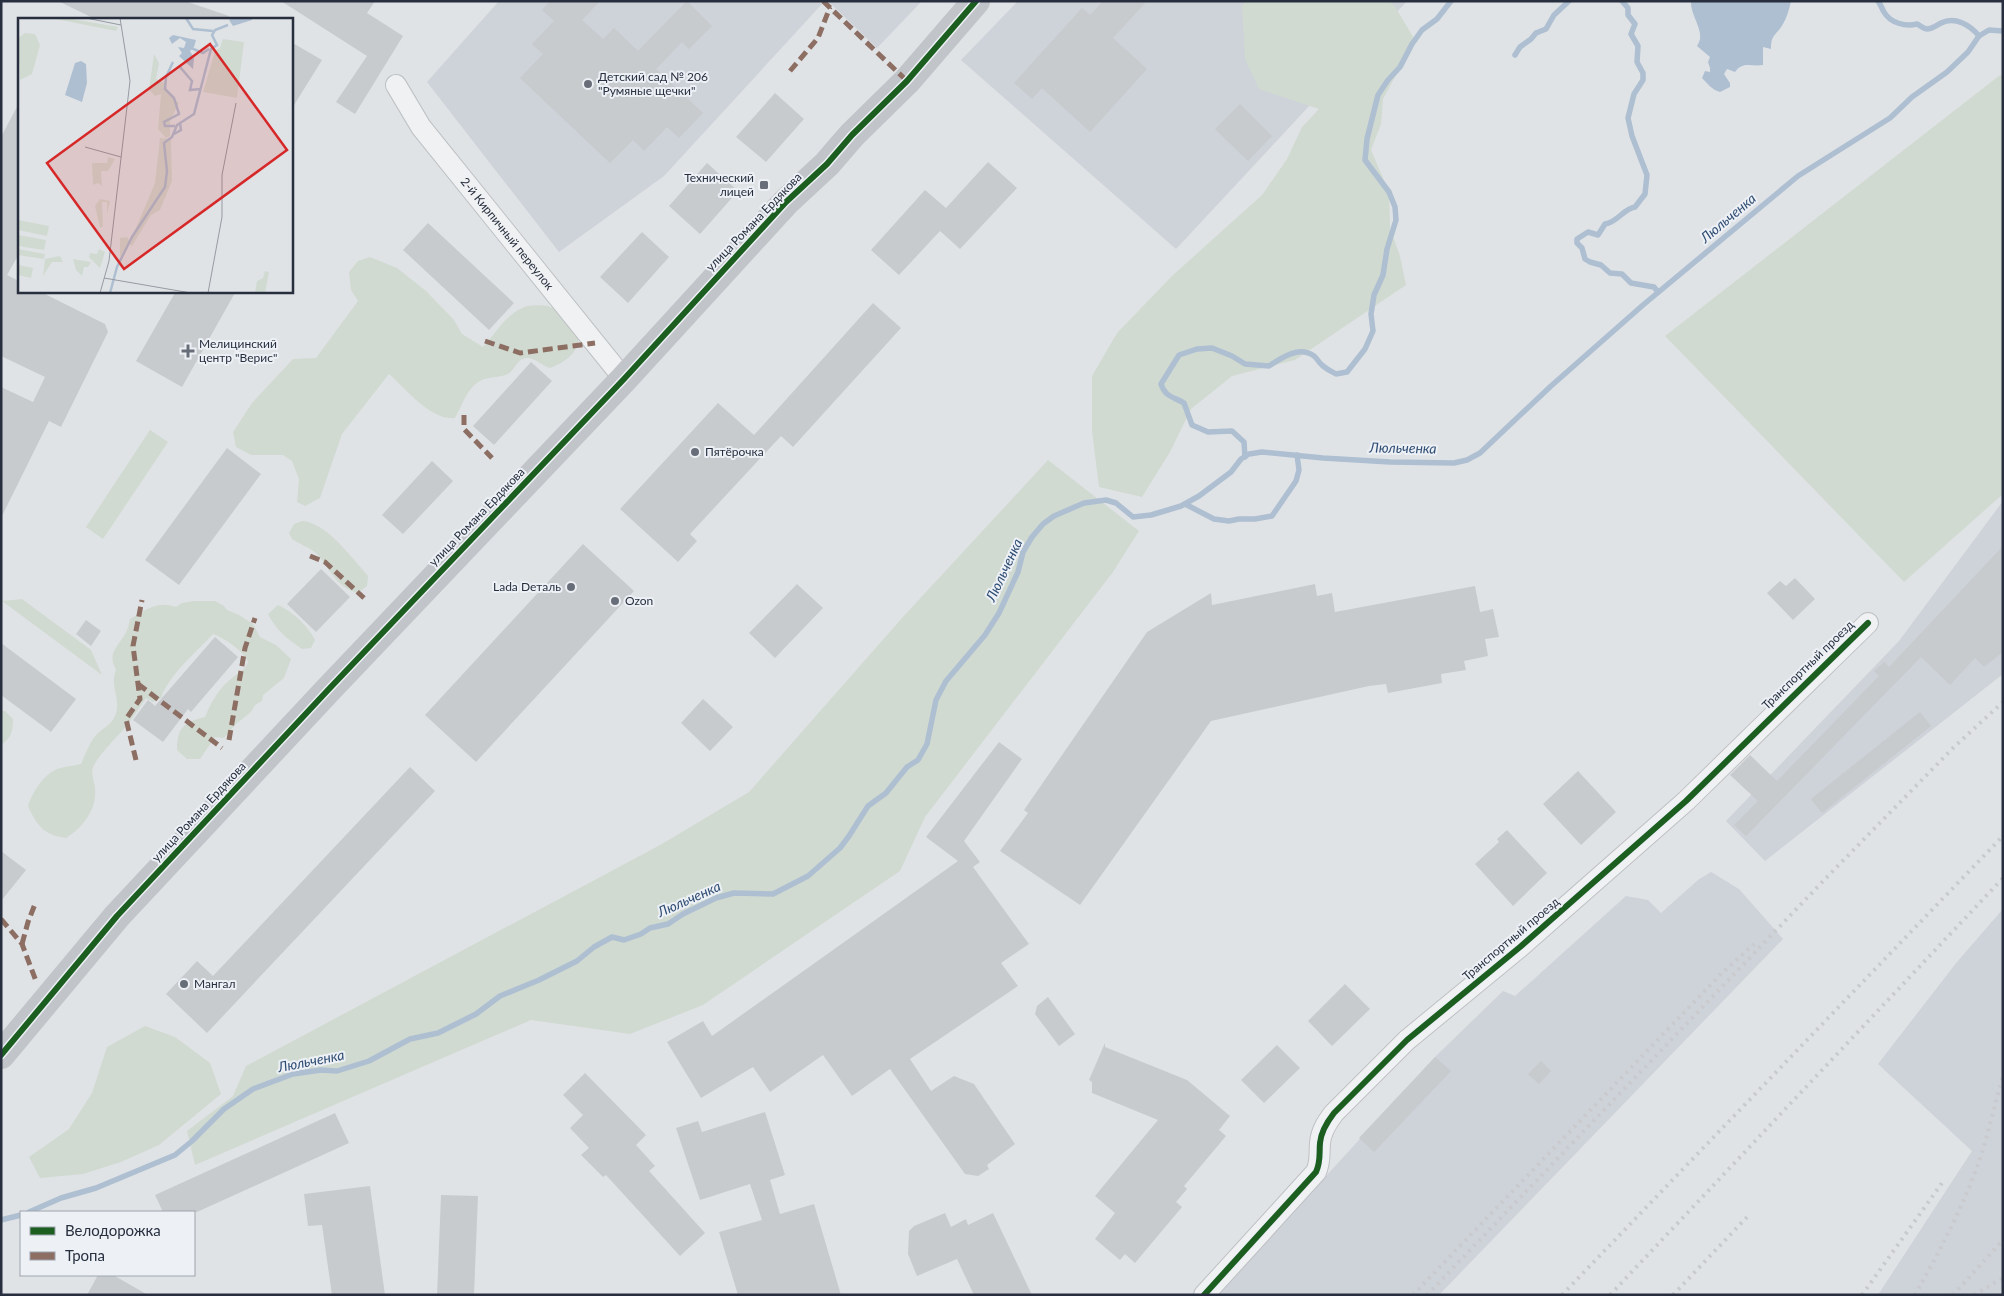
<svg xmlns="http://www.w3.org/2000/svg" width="2004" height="1296" viewBox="0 0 2004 1296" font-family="Lato,sans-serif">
<rect width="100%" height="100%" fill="#e0e3e6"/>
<!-- built -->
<g fill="#ced2d9">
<path d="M499 1H819L822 4 664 176 559 252 427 82Z"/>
<path d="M828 1H922L877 48Z"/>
<path d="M1018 1H1407L1176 249 961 60Z"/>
<path d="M2003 501V674L1765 861 1726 821 1899 641Z"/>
<path d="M1711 872 1739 889 1783 939 1439 1295H1217L1435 1057 1503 991 1515 996 1626 896 1648 900 1661 913 1698 880Z"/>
<path d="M2003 909V1295H1878L1972 1151 1878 1064 1957 962Z"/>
</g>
<!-- green -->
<g fill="#d0dad1">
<path d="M1246 1H1388L1394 5 1415 40 1383 99 1381 124 1371 150 1389 192 1390 228 1400 256 1406 285 1295 360 1232 376 1191 409 1170 452 1142 497 1099 487 1092 431V376L1117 333 1173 275 1262 195 1287 159 1302 127 1319 109 1259 89 1245 59 1242 6Z"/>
<path d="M2000 75 2003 76V494L1904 582 1665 336Z"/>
<path d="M370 257 397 268 426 291 454 320 462 334 483 347C496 333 508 311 528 306 532 305 544 305 548 306 559 310 581 332 578 343 575 356 561 364 550 368 543 366 536 359 529 358 517 357 516 369 508 374 502 377 492 377 485 379 468 384 463 404 455 418 431 421 406 389 389 374L342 434 320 498 305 506 297 502 299 479 292 461 283 455H251L236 447 233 432 252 403 293 359 316 358 358 301 351 290 349 272 358 261Z"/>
<path d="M150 430 168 442 103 539 86 527Z"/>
<path d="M1048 460 1139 531 1113 572 925 817 900 871 703 1005 630 1034 531 1020 195 1165 187 1131 233 1096 246 1066 662 844 749 792 902 618Z"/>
<path d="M302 521C326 522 353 559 368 576L367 586 358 593C335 587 331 569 316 553 309 547 299 544 292 539L289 533 294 524Z"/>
<path d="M22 599 91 650 102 675 2 601Z"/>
<path d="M193 601H215L224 606 227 610 239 615 253 624 260 637 276 645 291 659 284 678 263 695 262 701 255 705 251 712 236 724 224 738 215 737 200 759H187L177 750C177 727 184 722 205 717 211 702 219 688 232 678 238 672 244 672 248 662 246 653 223 637 213 634 196 653 170 673 161 698L153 702 146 698C141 705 136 713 131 720 119 736 104 748 94 765 90 773 94 779 95 788 97 810 83 827 66 838 44 835 37 826 28 806 33 791 43 775 57 769 65 766 73 766 81 764 85 755 91 739 98 733 105 727 111 725 115 716 122 700 109 686 116 670 107 653 117 648 125 634 128 629 129 624 130 619 146 610 157 600 176 607L182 603Z"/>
<path d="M278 605C292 611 308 626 315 640L311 648 302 649C287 639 276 630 268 614Z"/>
<path d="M1 711H5L13 719C13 732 11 738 1 745Z"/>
<path d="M145 1026 175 1037 210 1063 221 1094 159 1145 121 1162 83 1174 40 1178 29 1157 69 1129 92 1093 107 1047Z"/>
</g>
<!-- water -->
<path fill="#aebfd2" d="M1691 1H1791C1789 10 1787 17 1783 24 1776 36 1771 34 1771 49L1763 47V65C1751 67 1743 61 1735 72L1727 69 1724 74 1730 83V87L1720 92C1712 90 1707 83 1702 78L1705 71 1710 72V68L1708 62 1710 57 1697 46C1707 32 1690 17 1691 1Z"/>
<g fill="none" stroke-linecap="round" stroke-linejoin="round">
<!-- stream -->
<g stroke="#aebfd2" stroke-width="5.5">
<path d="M1622 1 1628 8V15L1635 24 1631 34 1638 46 1637 62 1643 73V80L1634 94 1628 118 1632 136 1647 175 1645 194 1635 207C1623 209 1618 222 1605 224L1598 235 1588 232 1577 239V243L1582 248 1585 259 1590 262 1601 265 1610 273 1622 274 1631 283 1654 287 1658 292"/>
<path d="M1878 1C1881 5 1882 9 1884 12 1890 23 1906 27 1917 24 1921 26 1923 29 1927 29 1932 29 1937 25 1941 23 1955 16 1970 25 1979 36"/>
<path d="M1515 55 1520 47 1531 39 1536 33 1546 29 1554 15 1569 1"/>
<path d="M1245 457 1244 442 1232 431 1208 432 1192 425 1184 403C1174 397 1165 397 1161 384L1179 355 1197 349 1212 348 1232 356 1245 364 1269 366C1281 358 1299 345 1314 356 1317 358 1319 363 1322 365 1326 369 1331 371 1336 374L1347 372 1365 349 1373 331 1371 314 1374 295 1383 275 1387 249 1396 220 1395 207 1389 192 1365 160 1367 139 1378 95 1388 80 1400 67 1412 44 1422 30 1437 19 1451 1"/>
<path d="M1185 504 1214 519 1229 521 1239 519H1255L1272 516 1296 481 1299 470 1297 455"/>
<path d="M29 1212 61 1198 96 1188 175 1155 192 1141 224 1109 253 1089 293 1074 321 1070 337 1071 369 1061 410 1039 438 1033 476 1014 500 996 539 980 577 961 594 947 612 937 624 940 641 934 650 928 668 924 683 914 716 898 734 893 773 894 808 876 840 848 849 836 868 806 886 793 907 767 918 760 927 744 936 700 946 681 985 635 999 613 1018 572 1023 552 1032 537 1043 524 1054 516 1084 503 1106 500 1116 503 1133 517 1151 515 1181 506 1199 496 1231 472 1241 459 1249 454 1262 452 1323 458 1390 462 1454 463 1467 460 1480 453 1551 386 1643 305 1798 176 1890 118 1912 97 1947 72 1968 52 1979 36 1989 30 2003 31"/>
<path d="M1 1220 21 1215"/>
</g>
</g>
<!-- building -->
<g fill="#c8cbce">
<path d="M58 1H185L229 16 228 19H95Z"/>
<path d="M281 1H375L367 13 403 36 355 114 336 102 367 56Z"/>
<path d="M550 1H600L582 20 603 39 614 28 638 51 687 1 712 26 689 49 682 42 656 69 703 113 679 138 667 127 644 151 633 140 610 163 520 78 543 54 532 44 554 21 542 10Z"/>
<path d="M1103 1H1147L1113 38 1147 69 1090 132 1042 88 1032 99 1014 83 1082 8 1090 15Z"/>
<path d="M291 42 322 60 291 110Z"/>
<path d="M775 93 804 119 766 162 736 137Z"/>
<path d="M19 103V254L7 275 19 281V291H39L105 324 108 332 61 427 49 421 1 518V387L33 402 45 377 1 356V137Z"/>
<path d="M1240 104 1272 136 1248 161 1215 129Z"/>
<path d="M988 162 1017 188 960 249 940 231 899 275 871 250 925 190 946 208Z"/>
<path d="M707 163 738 191 700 234 669 206Z"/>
<path d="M428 223 514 303 489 330 403 250Z"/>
<path d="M642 232 669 257 628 303 600 277Z"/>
<path d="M176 291H236L182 387 136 361Z"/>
<path d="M873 303 901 328 793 447 781 436 690 534 697 541 678 562 620 509 718 403 754 435Z"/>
<path d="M531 362 552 381 494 445 473 426Z"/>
<path d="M227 448 261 474 179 585 145 560Z"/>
<path d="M432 461 453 481 403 534 382 515Z"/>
<path d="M583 544 634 591 476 762 425 715Z"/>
<path d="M2003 546V652L1984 667 1975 658 1950 685 1921 657 1746 836 1734 825 1758 801 1730 775 1750 755 1777 781 1879 676 1874 671 1884 662 1889 667Z"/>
<path d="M321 569 350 597 316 632 287 604Z"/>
<path d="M1795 578 1815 599 1793 620 1767 593 1780 581 1786 586Z"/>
<path d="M797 584 823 608 775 658 749 633Z"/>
<path d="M1315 584 1317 596 1332 593 1335 612 1475 586 1480 612 1493 609 1499 637 1485 639 1488 656 1464 661 1466 670 1441 674 1442 683 1388 693 1386 684 1369 686 1211 721 1080 905 1000 851 1028 813 1024 810 1147 632 1211 593 1212 605Z"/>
<path d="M86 620 101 631 91 646 76 634Z"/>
<path d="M215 637 238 657 191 712 188 709 163 742 133 720 148 700 155 706Z"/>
<path d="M1 643 76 699 51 732 1 695Z"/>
<path d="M703 699 733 727 710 751 681 723Z"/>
<path d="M1920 712 1931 726 1822 813 1811 799Z"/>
<path d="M999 742 1022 759 964 841 980 862 973 867 1029 944 1001 963 1018 986 910 1059 931 1091 954 1076 974 1084 1015 1144 987 1165 989 1169 978 1176 965 1174 890 1069 852 1096 823 1055 770 1092 753 1067 701 1098 667 1042 703 1021 712 1036 958 861 926 837Z"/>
<path d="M410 767 435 791 207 1033 166 994 197 961 213 976Z"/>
<path d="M1578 771 1616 812 1581 845 1543 804Z"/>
<path d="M1507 830 1547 873 1513 906 1475 864 1499 842 1497 839Z"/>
<path d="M1 851 26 870 1 901Z"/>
<path d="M1345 984 1370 1009 1332 1046 1308 1021Z"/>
<path d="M1048 997 1075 1034 1059 1046 1035 1014 1037 1006Z"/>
<path d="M1105 1043V1047L1187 1080 1230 1116 1219 1130 1226 1136 1184 1186 1187 1189 1176 1202 1182 1207 1135 1263 1125 1254 1120 1260 1095 1239 1115 1213 1095 1196 1158 1120 1092 1093V1082L1089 1080Z"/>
<path d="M1277 1045 1300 1068 1264 1103 1241 1080Z"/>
<path d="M1435 1057 1451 1071 1374 1152 1359 1138Z"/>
<path d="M1541 1061 1551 1071 1539 1084 1528 1074Z"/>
<path d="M585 1073 646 1135 636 1145 655 1166 649 1171 705 1233 680 1256 606 1175 603 1177 581 1155 589 1148 570 1128 583 1115 563 1095Z"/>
<path d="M765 1112 785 1175 770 1180 780 1214 814 1204 841 1295H738L719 1232 762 1220 750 1184 700 1200 676 1128 698 1121 702 1132Z"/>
<path d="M335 1113 349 1143 197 1212H163L155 1195Z"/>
<path d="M370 1186 385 1295H332L322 1225 308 1226 304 1194Z"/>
<path d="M441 1195 478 1196 474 1295H437Z"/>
<path d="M945 1213 951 1227 966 1219 968 1225 993 1213 1032 1295H974L957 1259 917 1276 908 1254 909 1231 914 1226Z"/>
<path d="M98 1275H113L148 1295H87Z"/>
</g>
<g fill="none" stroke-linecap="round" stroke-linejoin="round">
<defs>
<g id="street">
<path id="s1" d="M396 85 421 127 624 379"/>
<path d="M1204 1295 1316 1172C1321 1161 1319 1154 1320 1143 1321 1131 1327 1122 1334 1113L1407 1040 1520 947 1686 801 1868 623"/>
</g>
</defs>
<!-- street casing -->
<use href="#street" stroke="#bec1c4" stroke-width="22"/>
<!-- street -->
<use href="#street" stroke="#f0f1f2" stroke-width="20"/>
<!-- secondary -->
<path stroke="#c1c4c8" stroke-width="28" d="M1 1055 117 916 328 690 624 379 786 202 827 164 852 135 907 81 976 1"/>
<!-- rail -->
<g stroke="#c9cacd" stroke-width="4" stroke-dasharray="2.5 5" stroke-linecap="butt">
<path d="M1413 1295 1720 975 1754 944"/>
<path d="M1427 1295 1829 875 1954 747 2003 702"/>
<path d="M1562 1295 2003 836"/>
<path d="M1610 1295 2003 878"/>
<path d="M1673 1295 1748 1216"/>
<path d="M1862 1295 1942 1183"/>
<path d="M1915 1295C1938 1254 1961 1211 1977 1167 1988 1137 1994 1106 2003 1075"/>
<path d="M1953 1295 2003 1240"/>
<path d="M1974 1295 2003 1278"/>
</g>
<!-- quiet -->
<g stroke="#8d6e63" stroke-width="5" stroke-dasharray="10 5" stroke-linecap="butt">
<path d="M823 1 907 81"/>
<path d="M790 71 818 38 830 7"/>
<path d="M485 341 520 353 595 343"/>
<path d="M464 415V429L492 458"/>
<path d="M310 556 325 562 364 598"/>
<path d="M138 684 222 748"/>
<path d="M229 740 245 648 255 618"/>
<path d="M136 760 126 719 140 699 133 646 142 600"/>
<path d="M1 919 22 944 36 981"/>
<path d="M22 944 28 922 35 904"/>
</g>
<defs>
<g id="cycleway">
<path d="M1 1055 117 916 328 690 624 379 786 202 827 164 852 135 907 81 976 1"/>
<path d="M1204 1295 1316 1172C1321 1161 1319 1154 1320 1143 1321 1131 1327 1122 1334 1113L1407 1040 1520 947 1686 801 1868 623"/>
</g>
</defs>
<!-- cycleway casing -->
<use href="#cycleway" stroke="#edf1f6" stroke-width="9"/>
<!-- cycleway -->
<use href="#cycleway" stroke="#1b5e20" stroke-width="6"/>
</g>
<!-- markers -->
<g fill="#686e79" stroke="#edf1f6" stroke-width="2">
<circle cx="588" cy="84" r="5"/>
<rect x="759" y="180" width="10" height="10" rx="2.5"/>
<path d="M185.5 343.5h5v5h5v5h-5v5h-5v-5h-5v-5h5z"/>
<circle cx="695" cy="452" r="5"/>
<circle cx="571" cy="587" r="5"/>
<circle cx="615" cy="601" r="5"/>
<circle cx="184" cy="984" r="5"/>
</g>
<g text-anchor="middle" stroke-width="4" stroke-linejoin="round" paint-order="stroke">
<!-- poi labels -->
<g font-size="12" fill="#272f3f" stroke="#edf1f6" text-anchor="start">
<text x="598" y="81">Детский сад № 206<tspan x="598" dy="14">"Румяные щечки"</tspan></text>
<text x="754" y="182" text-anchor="end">Технический<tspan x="754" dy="14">лицей</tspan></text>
<text x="199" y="348">Мелицинский<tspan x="199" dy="14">центр "Верис"</tspan></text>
<text x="705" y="456">Пятёрочка</text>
<text x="561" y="591" text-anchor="end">Lada Dеталь</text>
<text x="625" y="605">Ozon</text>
<text x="194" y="988">Мангал</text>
</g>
<!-- street labels -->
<g font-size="12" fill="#272f3f" stroke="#edf1f6">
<text transform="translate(754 222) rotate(-46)" y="4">улица Романа Ердякова</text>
<text dy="4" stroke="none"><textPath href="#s1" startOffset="186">2-й Кирпичный переулок</textPath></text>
<text transform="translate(477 517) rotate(-46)" y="4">улица Романа Ердякова</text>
<text transform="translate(1808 665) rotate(-44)" y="4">Транспортный проезд</text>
<text transform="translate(199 812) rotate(-47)" y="4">улица Романа Ердякова</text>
<text transform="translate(1511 939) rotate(-40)" y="4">Транспортный проезд</text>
</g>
<!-- water labels -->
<g font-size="14" font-style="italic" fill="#304e74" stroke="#edf1f6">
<text transform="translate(1728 218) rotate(-40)" y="5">Люльченка</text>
<text transform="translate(1403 448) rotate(1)" y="5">Люльченка</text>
<text transform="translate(1004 570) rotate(-65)" y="5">Люльченка</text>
<text transform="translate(689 899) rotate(-24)" y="5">Люльченка</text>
<text transform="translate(311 1061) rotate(-11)" y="5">Люльченка</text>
</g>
</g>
<!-- overview -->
<g transform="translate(18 18)">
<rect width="275" height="275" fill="#e0e3e6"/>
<path d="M33 0H49L100 9 98 13ZM7 15 17 16 22 27 14 56 2 62 0 20ZM205 21 226 24 219 80 185 74 197 33 202 30ZM136 36 141 45 138 61 147 65 150 76 161 85 152 103V118L148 120 140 111 143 76 137 78 131 72ZM142 120 153 121 154 163 142 192 133 197 114 228 111 226 102 239V220L109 219 112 224 137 165ZM90 139 97 141 90 153H83L84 168 80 165 75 167 74 145H89ZM82 181 92 183 89 196V184H84L85 208 82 210 77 188ZM0 202 31 208 29 218 0 212ZM0 217 28 222 26 232 0 228ZM0 231 27 236 26 241 0 237ZM81 231 87 234 82 250 71 239 72 235 79 236ZM42 238 45 244H34L25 258 27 241ZM55 241 73 244 70 249H66L64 258 58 252ZM0 247 15 250 13 260 0 257ZM247 253 251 254 247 275H237L239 263 245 260Z" fill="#d0dad1"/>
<path d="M215 0H234V2L215 8 211 2ZM155 17 178 22 176 29 172 33 176 40 175 51 161 38 164 35 160 29 166 30 168 24 162 20 154 26 151 20ZM63 43 68 46 69 65 64 84 47 77 57 45Z" fill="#aebfd2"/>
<path fill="none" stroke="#aebfd2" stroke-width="2.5" d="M168 0 175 11 195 13M173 30 185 35 191 31M155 44 148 59 147 71 156 80 161 96 146 104 147 108H157M162 49 174 63 172 72 182 71M156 116 163 112 162 105M92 275 99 249 114 219 147 169 149 153 146 125 154 119 159 107 176 96 193 31 199 27 194 17 197 12 210 7"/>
<path fill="none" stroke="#969ba3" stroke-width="1" d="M68 0 103 7M67 129 103 139M86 260 173 275M82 275 91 243 112 63 102 0M190 275 204 199V157L218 85"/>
<path fill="#d62828" fill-opacity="0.15" stroke="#d62828" stroke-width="2.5" d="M192 26 269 132 106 251 29 145Z"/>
<rect width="275" height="275" fill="none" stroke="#272f3f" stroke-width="2.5"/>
</g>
<!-- border -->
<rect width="2004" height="1296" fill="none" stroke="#272f3f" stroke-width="5"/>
<!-- legend -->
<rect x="20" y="1211" width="175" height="65" fill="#edf1f6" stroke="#9ea3ad"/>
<rect x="30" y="1227" width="25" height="8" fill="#1b5e20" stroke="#9ea3ad"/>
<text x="65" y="1236" font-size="15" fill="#272f3f">Велодорожка</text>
<rect x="30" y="1252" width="25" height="8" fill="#8d6e63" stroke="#9ea3ad"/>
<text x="65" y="1261" font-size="15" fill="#272f3f">Тропа</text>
</svg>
